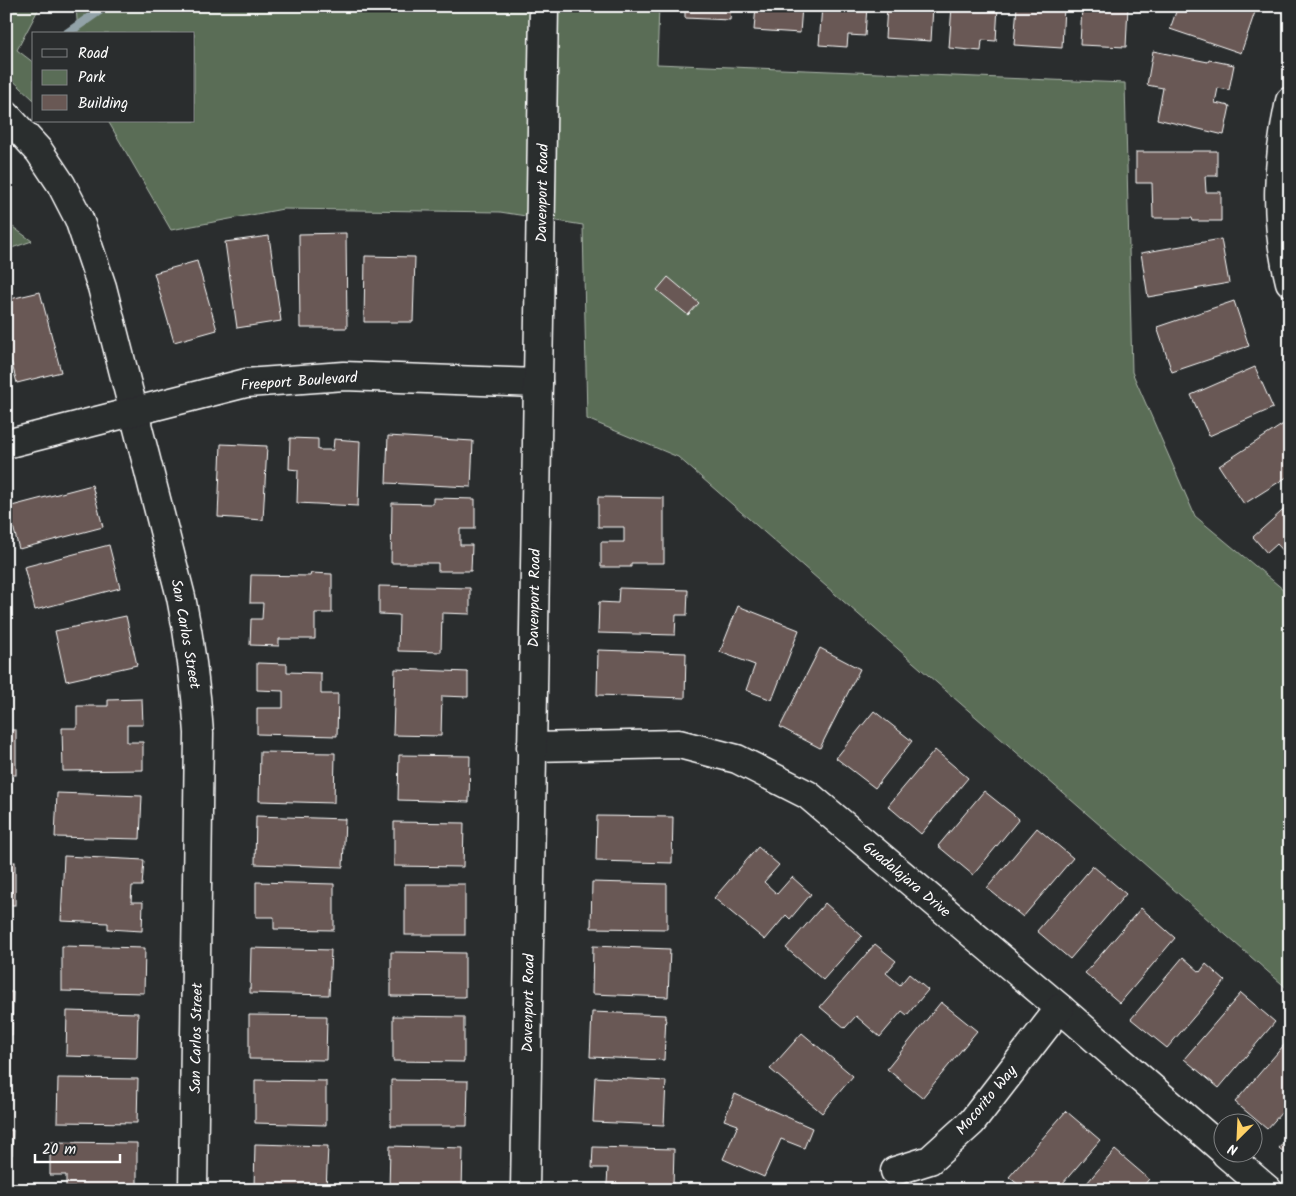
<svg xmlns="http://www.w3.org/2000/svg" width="1296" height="1196" viewBox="0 0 1296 1196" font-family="Kalam,sans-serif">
<rect width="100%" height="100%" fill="#2a2d2e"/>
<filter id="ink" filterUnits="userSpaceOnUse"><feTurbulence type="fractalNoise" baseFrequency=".02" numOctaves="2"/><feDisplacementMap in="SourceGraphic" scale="10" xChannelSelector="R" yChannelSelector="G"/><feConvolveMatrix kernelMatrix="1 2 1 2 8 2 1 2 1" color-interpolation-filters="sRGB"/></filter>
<g filter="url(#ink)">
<!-- green -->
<g fill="#5a6d57" stroke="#acb6ab">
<path d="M6 6H40L17 50 34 63V100L6 74Z"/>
<path d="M76 6H659L657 64 1125 83 1132 372 1195 516 1290 595V991L678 457 587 419 583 225 500 212 283 209 171 230 108 121H194V34H78Z"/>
<path d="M6 222 32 241 6 250Z"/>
</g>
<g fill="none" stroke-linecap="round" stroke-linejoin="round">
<!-- stream -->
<path stroke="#92a2a8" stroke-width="9" d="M66 34 106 6"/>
</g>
<!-- building -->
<g fill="#695854" stroke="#fff">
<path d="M685 6H731L730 20 685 18Z"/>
<path d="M756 6H802L800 33 754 30Z"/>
<path d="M822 6H867L865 36 848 35 847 47 819 45Z"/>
<path d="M887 6H933L931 41 885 38Z"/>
<path d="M952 6H998L996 41 982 40 981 51 949 48Z"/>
<path d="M1017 6H1064L1062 48 1014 45Z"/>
<path d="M1082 6H1128L1126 47 1080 45Z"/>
<path d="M1178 6H1247L1256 9 1241 53 1170 29Z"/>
<path d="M1153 51 1208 62 1209 60 1234 65 1229 90 1218 88 1215 103 1230 106 1224 135 1157 119 1163 88 1147 85Z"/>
<path d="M1192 151H1217V176H1205L1206 192H1221V221H1193L1192 218H1153L1152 183H1136V152H1192Z"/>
<path d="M346 233 347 328H300L299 234Z"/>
<path d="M269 236 281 321 237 328 225 242Z"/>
<path d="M1221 239 1229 283 1148 297 1141 253Z"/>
<path d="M365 256 415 257 413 322H364Z"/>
<path d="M197 261 217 330 174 342 154 273Z"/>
<path d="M668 277 699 303 688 315 657 290Z"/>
<path d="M40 292 61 372 17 383 6 342V300Z"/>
<path d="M1234 301 1249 346 1172 372 1157 327Z"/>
<path d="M1255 367 1273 408 1209 436 1191 395Z"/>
<path d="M1285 423 1290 431V475L1244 504 1219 466Z"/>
<path d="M388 436 473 441 471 487 386 483Z"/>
<path d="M290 438 318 439V450H333L334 439 360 441 358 506 297 503 298 470 289 469Z"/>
<path d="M221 444 267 446 263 520 218 517Z"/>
<path d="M92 485 103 527 19 549 8 507Z"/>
<path d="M598 497 664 498V563H631V567H601V542H624V527H598Z"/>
<path d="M433 498 475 499V529H460V545H472L471 571H438V563H391L392 503 433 504Z"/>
<path d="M1290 504V558L1277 544 1267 553 1253 537Z"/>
<path d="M109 545 120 588 35 610 24 567Z"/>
<path d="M311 573 332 574V613H315V639H279V646L250 645 251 619H262L263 603H250L251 575 310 576Z"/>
<path d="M379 586 470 588V614L442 613 441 652 398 651 399 615 379 614Z"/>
<path d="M619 588 688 590 687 615H676L675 635 598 633 599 602 618 603Z"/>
<path d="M738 606 799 630 772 700 746 690 755 665 720 652Z"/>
<path d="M126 616 137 665 66 681 55 631Z"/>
<path d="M820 648 860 669 820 748 780 727Z"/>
<path d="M598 650 686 653 685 698 597 695Z"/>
<path d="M257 663 287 664V672L321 673V694H338L337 736 257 734V708H283V691L257 690Z"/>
<path d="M395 669 468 672V697L442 696 441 736 393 735Z"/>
<path d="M142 699 143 725H127V742H143V770L63 771 62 728H77V706H108V700Z"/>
<path d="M874 711 912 741 875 788 836 758Z"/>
<rect x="6" y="730" width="10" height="45"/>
<path d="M935 750 968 778 921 834 888 806Z"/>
<path d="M260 752 335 753 334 803 259 801Z"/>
<path d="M399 755 470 756 469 802 398 800Z"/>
<path d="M984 791 1019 819 973 875 938 846Z"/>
<path d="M57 793 142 796 140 839 55 837Z"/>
<path d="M256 816 345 819 343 867 255 864Z"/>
<path d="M597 816 673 817 672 863 596 861Z"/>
<path d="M394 822 464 823 463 867 394 866Z"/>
<path d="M1037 828 1073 858 1023 917 987 888Z"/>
<path d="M758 847 779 865 764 882 777 894 792 877 811 894 790 919 786 915 765 940 714 898Z"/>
<path d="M64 856 144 860 142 886H132L131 902H143L142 931 108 929V923L61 921Z"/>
<rect x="6" y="862" width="9" height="43"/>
<path d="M1093 866 1126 894 1070 959 1037 931Z"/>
<path d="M256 882 334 884V930L274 929V917H256Z"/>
<path d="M592 882 667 884V929L591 928Z"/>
<rect x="405" y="884" width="60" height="51"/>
<path d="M825 903 862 936 823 980 786 948Z"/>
<path d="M1141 908 1175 938 1120 1003 1085 973Z"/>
<path d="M875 944 896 961 886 973 900 985 909 974 928 990 907 1015 902 1011 880 1037 856 1016 845 1028 820 1007Z"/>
<path d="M62 946 145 948 144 993 62 991Z"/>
<path d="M593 946 670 949 668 997 592 994Z"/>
<path d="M251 948 331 950 329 995 250 993Z"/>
<path d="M391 952 465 953V997L391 996Z"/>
<path d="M1183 957 1200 972 1206 964 1225 981 1167 1048 1131 1019Z"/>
<path d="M6 992H13L12 1035 6 1034Z"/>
<path d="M1241 993 1275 1022 1219 1088 1184 1059Z"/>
<path d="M941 1002 977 1031 922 1098 887 1069Z"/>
<path d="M67 1011 138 1013 137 1058 66 1056Z"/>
<path d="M592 1012 666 1015 664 1060 590 1057Z"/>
<path d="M249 1015 327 1016 326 1060 249 1059Z"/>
<path d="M393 1016 464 1017V1062L393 1061Z"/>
<path d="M802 1033 853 1076 822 1113 770 1069Z"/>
<path d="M1290 1038V1103L1267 1129 1235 1102Z"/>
<path d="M595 1077 666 1081 664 1125 593 1122Z"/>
<path d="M58 1078 138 1079 137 1123 57 1122Z"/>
<path d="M255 1080 326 1081V1125L255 1123Z"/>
<path d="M391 1080 468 1081 467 1126H391Z"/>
<path d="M735 1094 812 1128 804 1148 781 1139 764 1177 723 1159 738 1125 724 1120Z"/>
<path d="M1066 1111 1100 1140 1057 1190H1025L1009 1177Z"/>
<path d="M6 1130H13L12 1155H6Z"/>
<path d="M1290 1135V1157L1279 1148Z"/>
<path d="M50 1142 137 1143V1188L66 1187V1175H50Z"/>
<path d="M255 1144 328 1146 326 1190 254 1188Z"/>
<path d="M390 1146 463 1148 462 1190H389Z"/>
<path d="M593 1147 674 1149 673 1186 607 1184 608 1168H592Z"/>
<path d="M1115 1150 1149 1179 1140 1190H1081Z"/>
</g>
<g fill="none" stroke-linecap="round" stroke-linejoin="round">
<defs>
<g id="minor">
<path d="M1290 101C1277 162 1274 221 1290 282"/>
<path d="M6 115 39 151 61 184 79 219 102 287 181 597C190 642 196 687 199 733L193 1190"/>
<path d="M6 444 246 383 344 376 538 383"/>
<path d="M531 747 679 744 737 759 808 795 1060 1008 1224 1151"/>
<path d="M1226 1154 1268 1190"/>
<path d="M895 1171 930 1160 972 1122 1060 1008"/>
</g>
<path id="tertiary" d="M525 1190 544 6"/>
</defs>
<!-- minor casing -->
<use href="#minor" stroke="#fff" stroke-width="31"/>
<!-- tertiary casing -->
<use href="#tertiary" stroke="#fff" stroke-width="31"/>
<!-- minor -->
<use href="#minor" stroke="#2a2d2e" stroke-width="28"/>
<!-- tertiary -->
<use href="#tertiary" stroke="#2a2d2e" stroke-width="28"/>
</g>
</g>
<g text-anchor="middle" stroke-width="4" stroke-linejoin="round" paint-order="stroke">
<!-- street labels -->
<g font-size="15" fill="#fff" stroke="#2a2d2e">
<text transform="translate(542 193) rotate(-89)" y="5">Davenport Road</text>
<text transform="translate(299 381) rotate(-4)" y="5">Freeport Boulevard</text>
<text transform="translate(534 598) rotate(-89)" y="5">Davenport Road</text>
<text transform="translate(186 634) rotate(80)" y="5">San Carlos Street</text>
<text transform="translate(907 879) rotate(40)" y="5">Guadalajara Drive</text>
<text transform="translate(528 1003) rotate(-89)" y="5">Davenport Road</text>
<text transform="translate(196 1038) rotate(-89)" y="5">San Carlos Street</text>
<text transform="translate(986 1100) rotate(-50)" y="5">Mocorito Way</text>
</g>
</g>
<!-- margin -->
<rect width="1296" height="1196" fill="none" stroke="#2a2d2e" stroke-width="25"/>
<rect x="12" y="12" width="1271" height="1171" fill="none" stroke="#fff" stroke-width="2" filter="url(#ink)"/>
<!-- legend -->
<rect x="32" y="32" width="162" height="90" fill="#2a2d2e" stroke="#7f8182"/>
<rect x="42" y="49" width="25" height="8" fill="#2a2d2e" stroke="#7f8182"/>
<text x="78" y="58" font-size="15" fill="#ffffff">Road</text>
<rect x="42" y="70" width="25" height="15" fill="#5a6d57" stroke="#7f8182"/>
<text x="78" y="82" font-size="15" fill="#ffffff">Park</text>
<rect x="42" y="95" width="25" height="15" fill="#695854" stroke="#7f8182"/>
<text x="78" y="108" font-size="15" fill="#ffffff">Building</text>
<!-- north arrow -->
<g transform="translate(1238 1138) rotate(204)"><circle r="24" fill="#2a2d2e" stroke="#7f8182"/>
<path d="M0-4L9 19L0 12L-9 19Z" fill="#ffd166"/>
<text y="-8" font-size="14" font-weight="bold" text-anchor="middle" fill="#ffffff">N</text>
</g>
<!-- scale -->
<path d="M35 1154v8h85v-8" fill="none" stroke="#ffffff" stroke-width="2.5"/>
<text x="42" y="1154" font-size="15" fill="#ffffff" stroke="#2a2d2e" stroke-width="4" paint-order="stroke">20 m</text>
</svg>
